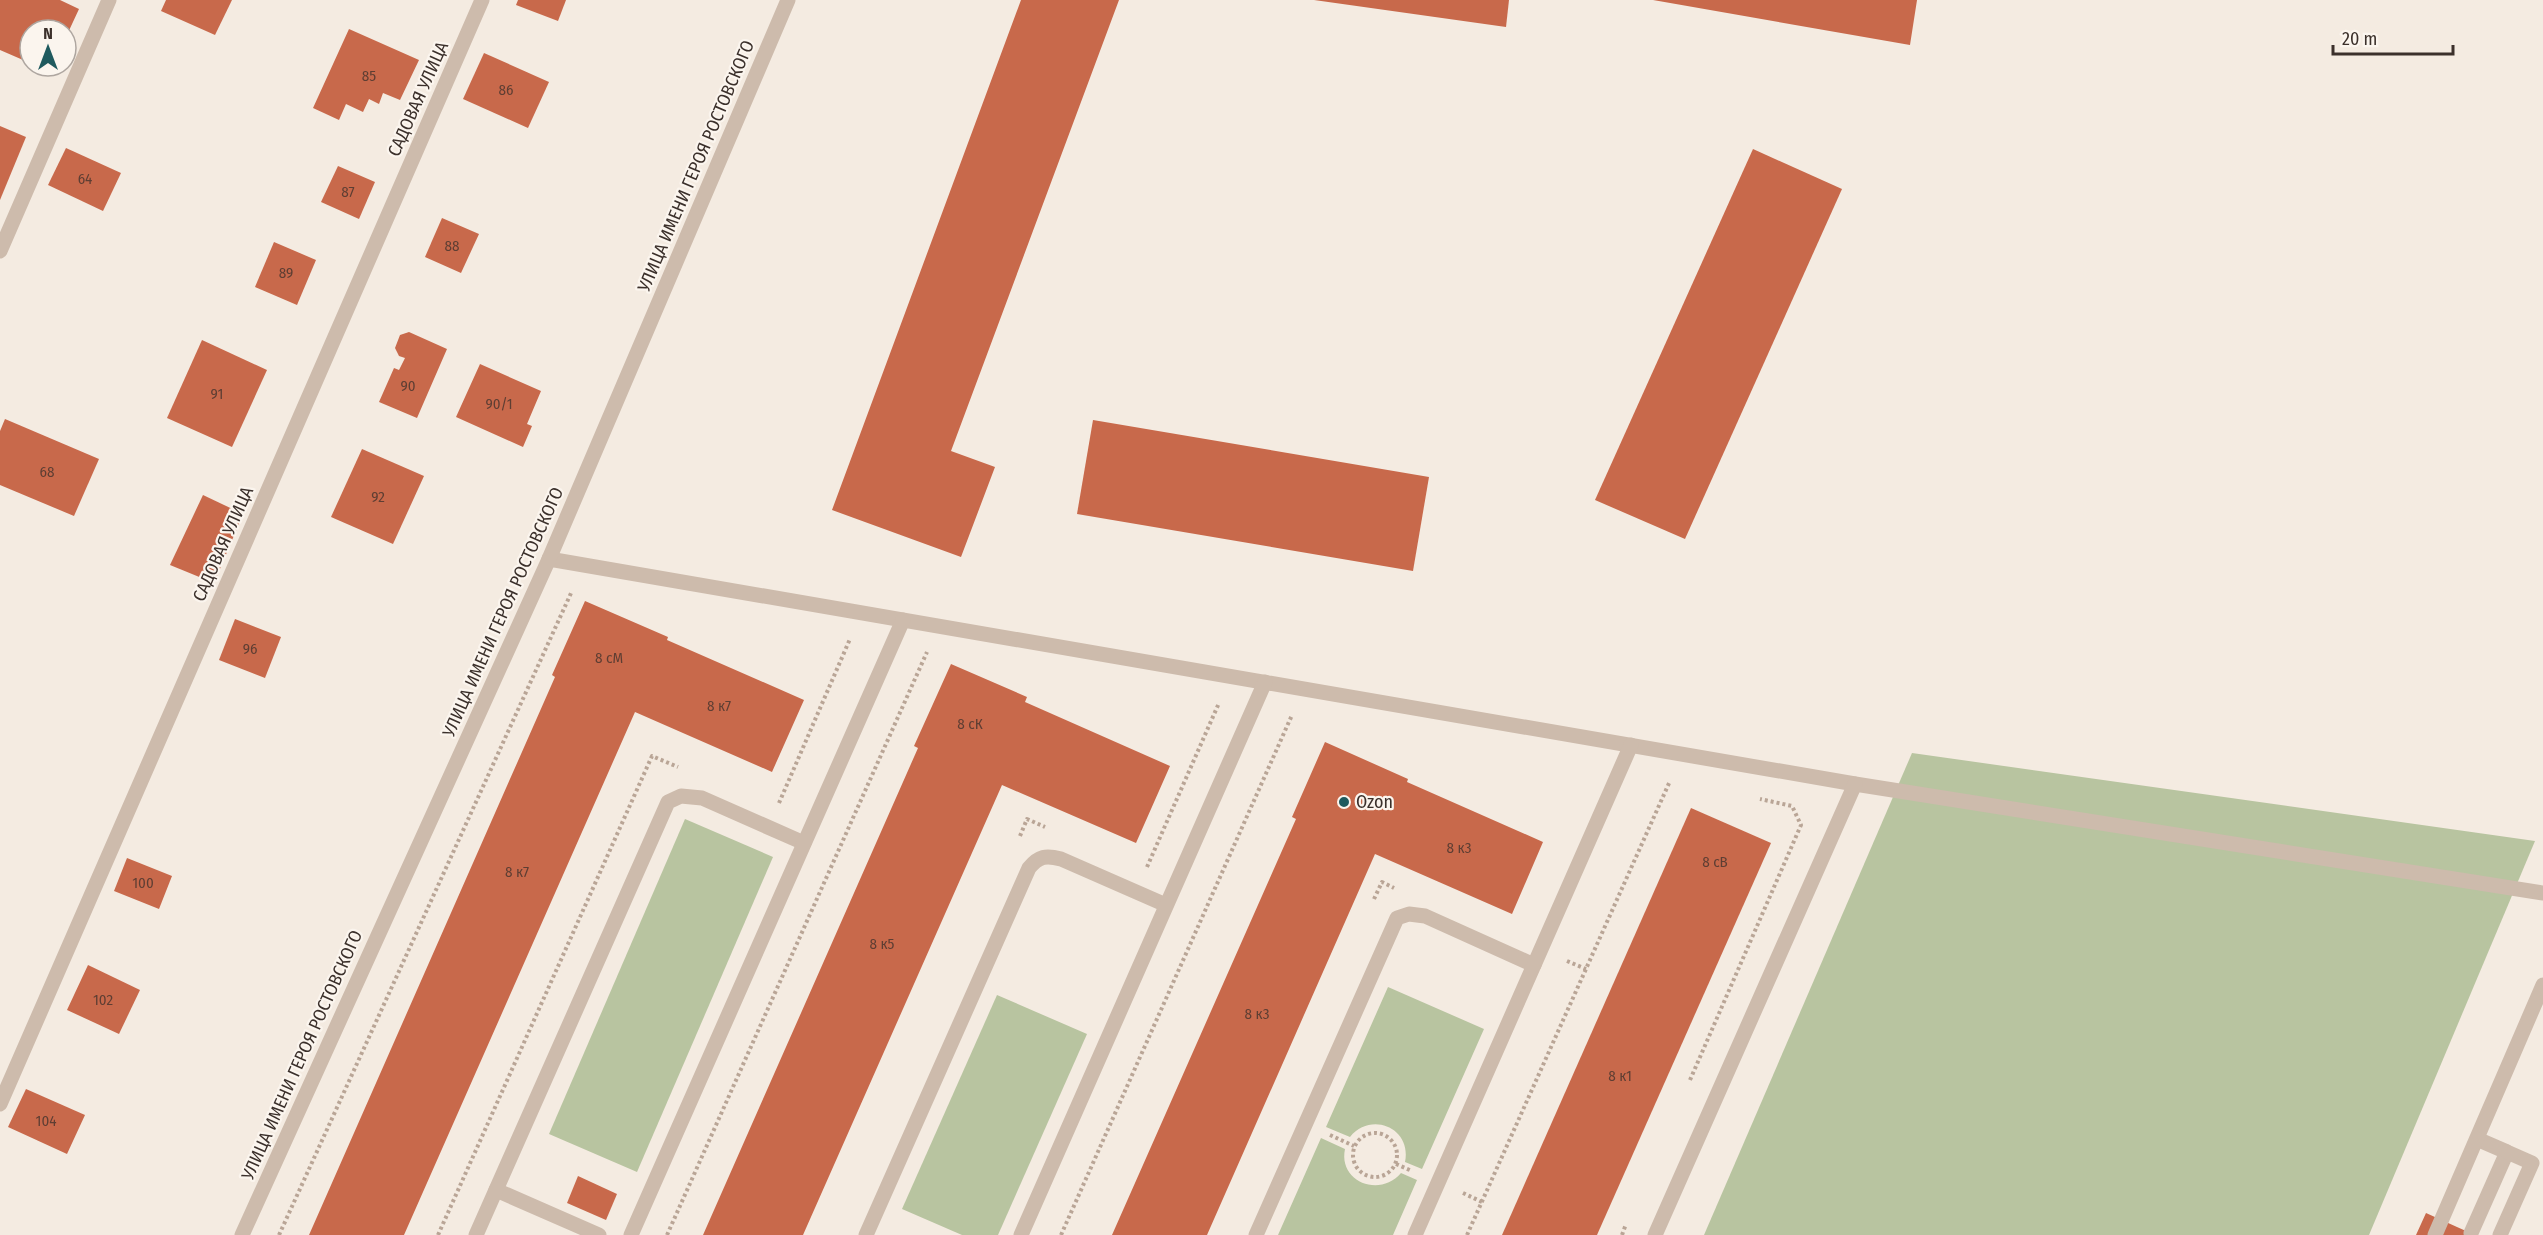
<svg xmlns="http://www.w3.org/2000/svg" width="2543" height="1235" viewBox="0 0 2543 1235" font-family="'Fira Sans Condensed',sans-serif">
<rect width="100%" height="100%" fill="#f4ebe1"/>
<!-- green -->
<g fill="#b8c4a0">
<path d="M1912 753 2535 841 2369 1235H1704Z"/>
<path d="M685 819 773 857 637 1172 549 1134Z"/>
<path d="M1388 987 1484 1029 1422 1169 1405 1162C1412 1128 1371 1111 1350 1137L1326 1127Z"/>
<path d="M997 995 1087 1034 998 1235H962L902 1209Z"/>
<path d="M1321 1138 1345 1149C1338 1182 1380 1198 1401 1173L1417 1180 1393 1235H1278Z"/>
</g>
<!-- building -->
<g fill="#c8694b">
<path d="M0 0H60L79 9 66 37V30H30V63L0 50Z"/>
<path d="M166 0H232L215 35 161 11Z"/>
<path d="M518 0H566L558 21 516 5Z"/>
<path d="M1021 0H1119L951 451 995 467 961 557 832 510Z"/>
<path d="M1314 0H1509L1506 27Z"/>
<path d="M1653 0H1917L1910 45Z"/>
<path d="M349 29 419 60 400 100 383 93 379 104 369 99 363 112 346 104 339 120 313 108Z"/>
<path d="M484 53 549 82 528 128 463 99Z"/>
<path d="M0 126 26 137 0 200Z"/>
<path d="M66 148 121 173 103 211 48 185Z"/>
<path d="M1753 149 1842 189 1685 539 1595 500Z"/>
<path d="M338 166 375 182 359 219 321 202Z"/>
<path d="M442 218 479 234 461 273 425 257Z"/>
<path d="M274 242 316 260 297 305 255 287Z"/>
<path d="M409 332 447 349 417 418 379 402 394 368 399 370 405 358 399 356 395 348 400 335Z"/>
<path d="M202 340 267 370 232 447 167 418Z"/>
<path d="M480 364 541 391 527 424 532 426 523 447 456 417Z"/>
<path d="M5 419 99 459 74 516 0 485V431Z"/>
<path d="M1093 420 1429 477 1413 571 1077 514Z"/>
<path d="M362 449 424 476 393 544 331 517Z"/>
<path d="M203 495 243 514 214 583 170 565Z"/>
<path d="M585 601 668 637 667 640 804 700 772 772 635 712 404 1235H309L555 677 552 675Z"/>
<path d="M235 619 281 637 265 678 219 660Z"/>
<path d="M951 664 1027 697 1025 702 1170 766 1136 843 1002 785 803 1235H703L918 748 914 746Z"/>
<path d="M1325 742 1408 779 1407 782 1543 842 1512 914 1375 854 1207 1235H1112L1296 819 1292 817Z"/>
<path d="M1691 808 1771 843 1597 1235H1502Z"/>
<path d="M127 858 172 876 159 909 114 891Z"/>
<path d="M88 965 140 990 119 1034 67 1010Z"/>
<path d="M26 1089 85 1115 67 1154 8 1127Z"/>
<path d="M578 1176 617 1194 606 1220 567 1203Z"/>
<path d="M2426 1213 2457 1227 2475 1235H2416Z"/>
</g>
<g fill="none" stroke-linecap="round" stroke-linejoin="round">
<!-- path -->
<g stroke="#b9a596" stroke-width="4" stroke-dasharray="3 3" stroke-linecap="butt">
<path d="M779 803 850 639"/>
<path d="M1020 836 1027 819 1045 827"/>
<path d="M1147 867 1219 703"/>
<path d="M1374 899 1382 882 1394 888"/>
<path d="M1567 961 1586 969"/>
<path d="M1690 1080 1801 825 1792 806 1760 799"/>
<circle cx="1375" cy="1155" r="22"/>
<path d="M1330 1135 1354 1146"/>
<path d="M1396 1164 1412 1171"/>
<path d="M1463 1193 1482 1202"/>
<path d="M279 1235 572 591"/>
<path d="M438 1235 652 756 678 767"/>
<path d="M667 1235 927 652"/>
<path d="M1061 1235 1292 715"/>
<path d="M1467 1235 1670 781"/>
<path d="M1622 1235 1626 1224"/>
</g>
<!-- minor -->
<g stroke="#cdbbac" stroke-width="15">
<path d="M0 251 109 0"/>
<path d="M549 559 1855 784 2543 893"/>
<path d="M0 1104 482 0"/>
<path d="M496 1190 599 1235"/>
<path d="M2471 1233 2507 1152 2477 1139"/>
<path d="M242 1235 549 559 788 0"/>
<path d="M476 1235 668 802 681 796 702 798 804 843"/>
<path d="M631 1235 903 620"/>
<path d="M866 1235 1029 868C1039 856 1046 855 1061 859L1166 905"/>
<path d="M1021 1235 1265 682"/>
<path d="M1256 1235 1397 918 1409 914 1425 916 1534 965"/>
<path d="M1415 1235 1631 745"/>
<path d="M1655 1235 1855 784"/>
<path d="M2435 1235 2543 985"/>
<path d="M2500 1235 2532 1163 2507 1152"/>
</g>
</g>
<!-- markers -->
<circle fill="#1f5a5e" stroke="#fbf5ee" stroke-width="2" cx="1344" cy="802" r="6"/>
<g text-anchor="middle" stroke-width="4.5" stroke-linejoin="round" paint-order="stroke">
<!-- number labels -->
<g font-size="15" fill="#5e3e33">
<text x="369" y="81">85</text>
<text x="506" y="95">86</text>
<text x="85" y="184">64</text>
<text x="348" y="197">87</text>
<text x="452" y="251">88</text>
<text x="286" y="278">89</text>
<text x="408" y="391">90</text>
<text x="217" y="399">91</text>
<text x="499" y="409">90/1</text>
<text x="47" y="477">68</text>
<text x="378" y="502">92</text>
<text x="250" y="654">96</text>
<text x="609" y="663">8 сМ</text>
<text x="719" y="711">8 к7</text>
<text x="970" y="729">8 сК</text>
<text x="1459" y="853">8 к3</text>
<text x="1715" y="867">8 сВ</text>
<text x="517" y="877">8 к7</text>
<text x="143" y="888">100</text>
<text x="882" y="949">8 к5</text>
<text x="103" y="1005">102</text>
<text x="1257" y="1019">8 к3</text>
<text x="1620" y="1081">8 к1</text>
<text x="46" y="1126">104</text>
</g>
<!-- street labels -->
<g font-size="18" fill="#3b302b" stroke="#fbf5ee">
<text transform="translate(418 99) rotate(-66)" y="6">САДОВАЯ УЛИЦА</text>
<text transform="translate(696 166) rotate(-67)" y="6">УЛИЦА ИМЕНИ ГЕРОЯ РОСТОВСКОГО</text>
<text transform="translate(223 544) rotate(-66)" y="6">САДОВАЯ УЛИЦА</text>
<text transform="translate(503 612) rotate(-66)" y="6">УЛИЦА ИМЕНИ ГЕРОЯ РОСТОВСКОГО</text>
<text transform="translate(302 1055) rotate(-66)" y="6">УЛИЦА ИМЕНИ ГЕРОЯ РОСТОВСКОГО</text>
</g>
<!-- poi labels -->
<g font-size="18" fill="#3b302b" stroke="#fbf5ee" text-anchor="start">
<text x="1356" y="808">Ozon</text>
</g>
</g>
<!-- north arrow -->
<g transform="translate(48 48)"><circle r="28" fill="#fbf5ee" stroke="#aea6a0" stroke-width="1.5"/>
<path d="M0-4.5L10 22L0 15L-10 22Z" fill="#1f5a5e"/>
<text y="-9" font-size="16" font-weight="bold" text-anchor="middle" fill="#3b302b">N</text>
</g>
<!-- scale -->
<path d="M2333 45v9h120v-9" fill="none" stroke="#3b302b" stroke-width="3"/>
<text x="2342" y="45" font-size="18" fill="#3b302b" stroke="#fbf5ee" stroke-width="4.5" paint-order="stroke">20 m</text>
</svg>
